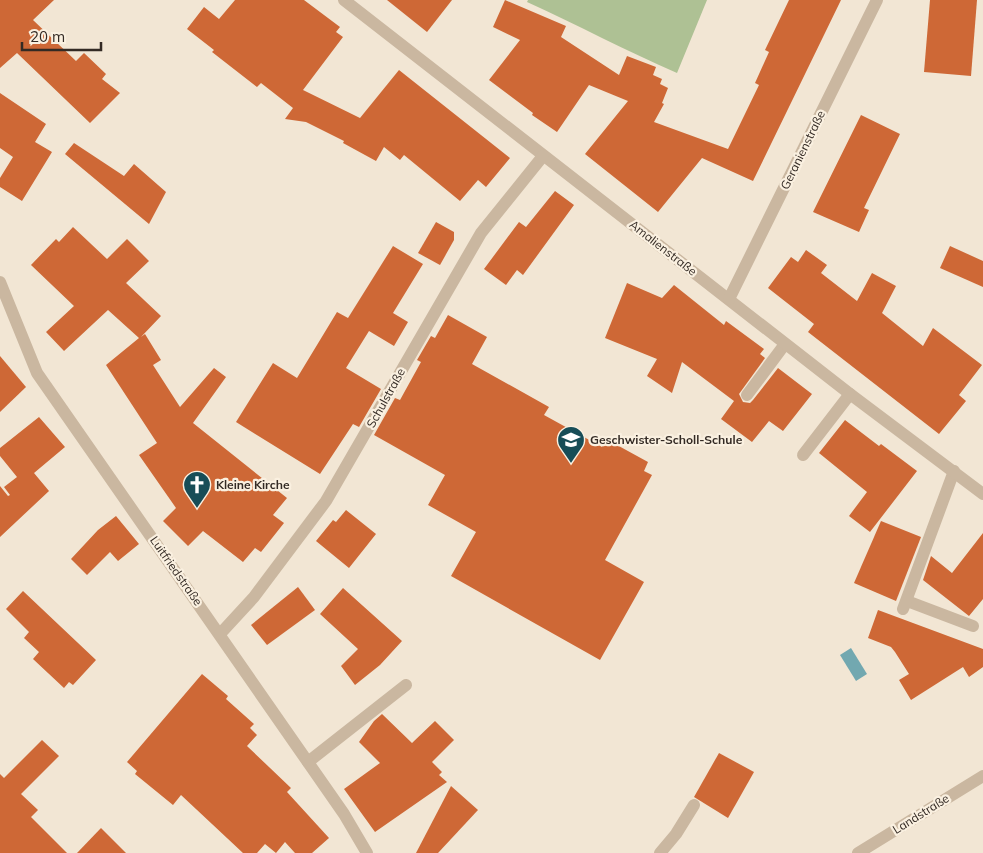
<svg xmlns="http://www.w3.org/2000/svg" width="983" height="853" viewBox="0 0 983 853" font-family="Mulish,sans-serif">
<rect width="100%" height="100%" fill="#f2e6d4"/>
<!-- green -->
<path fill="#aec194" d="M528 0H707L677 73C626 51 578 25 527 2Z"/>
<!-- water -->
<path fill="#72a8b0" d="M851 648 867 674 856 681 840 655Z"/>
<!-- building -->
<g fill="#ce6836">
<path d="M0 0H54L33 20 76 61 84 53 106 74 102 79 120 93 90 123 17 53 0 68Z"/>
<path d="M235 0H304L340 27 336 32 343 37 303 90 360 118 399 70 510 158 486 187 478 180 460 201 404 155 400 160 384 147 376 161 343 143 344 141 306 122 285 119 293 108 261 83 257 87 212 52 214 50 187 29 204 7 219 19Z"/>
<path d="M387 0H452L427 32Z"/>
<path d="M505 0 566 26 561 37 619 75 627 56 656 67 653 75 662 79 660 84 668 88 662 103 664 104 654 122 728 149 759 85 755 83 769 52 765 50 789 0H841L753 181 702 158 658 212 585 154 628 101 589 85 557 132 532 115 533 113 489 80 520 40 493 27Z"/>
<path d="M930 0H977L971 76 924 72Z"/>
<path d="M0 93 46 124 35 142 52 152 22 201 0 187V178L13 157 0 148Z"/>
<path d="M861 115 900 134 864 208 869 210 859 232 813 212Z"/>
<path d="M74 143 124 176 134 164 166 192 149 224 65 154Z"/>
<path d="M555 191 574 205 523 275 517 270 506 285 484 269 519 222 526 227Z"/>
<path d="M436 222 454 232V240L440 265 418 253Z"/>
<path d="M73 227 107 259 127 239 149 261 126 283 161 316 141 337 145 334 161 360 153 365 180 407 214 368 226 377 193 423 287 498 273 515 284 523 261 552 255 548 243 562 203 531 188 546 163 521 176 508 139 455 157 443 106 365 139 338 108 310 64 351 46 332 74 306 31 265 56 239 59 242Z"/>
<path d="M393 246 423 264 393 313 408 322 394 346 369 331 346 368 381 389 359 427 353 424 320 474 236 422 273 363 297 378 337 312 348 318Z"/>
<path d="M950 246 983 261V287L940 268Z"/>
<path d="M806 250 827 265 821 273 857 301 872 273 896 286 882 313 923 346 933 328 982 365 959 395 966 401 939 434 808 332 814 324 768 288 791 257 798 262Z"/>
<path d="M627 283 662 298 674 285 724 325 726 321 764 349 760 354 765 358 739 394 743 402 750 403 753 400 778 368 812 394 783 431 769 421 752 442 721 419 734 401 682 362 672 393 647 376 657 359 605 338Z"/>
<path d="M448 315 487 337 472 364 549 407 544 415 602 447 606 439 648 462 644 471 652 475 605 560 644 582 600 660 451 576 476 532 428 505 445 475 374 435 395 398 400 400 421 362 417 360 431 336 435 338Z"/>
<path d="M0 356 26 387 0 412Z"/>
<path d="M39 417 65 447 34 473 49 491 0 537V486L8 496 10 495 4 487 17 477 0 456V448Z"/>
<path d="M845 420 879 446 881 444 917 471 870 532 849 516 867 492 819 453Z"/>
<path d="M346 510 376 534 349 568 316 541 333 520 336 522Z"/>
<path d="M116 516 139 544 118 561 110 552 87 575 71 559 98 530Z"/>
<path d="M881 521 921 537 896 601 854 583Z"/>
<path d="M983 533V599L969 616 923 580 931 556 952 573Z"/>
<path d="M298 587 315 610 267 645 251 625Z"/>
<path d="M343 588 402 641 380 665 355 685 341 666 358 649 320 614Z"/>
<path d="M23 591 96 660 73 685 69 682 64 688 33 659 39 652 24 638 29 632 6 609Z"/>
<path d="M878 610 983 649V667L969 677 963 667 911 700 899 680 909 674 895 652 891 647 868 638Z"/>
<path d="M202 674 228 696 226 699 254 724 250 728 257 735 247 746 291 788 287 792 329 838 312 853H295L285 842 276 853 265 844 257 853H243L181 795 173 805 135 774 137 771 127 762Z"/>
<path d="M382 714 412 743 435 721 454 740 432 762 442 772 439 775 447 782 375 832 344 789 380 763 359 742 374 721Z"/>
<path d="M42 740 59 756 21 794 38 810 31 817 67 853H0V774L4 778Z"/>
<path d="M719 753 754 772 728 818 694 797Z"/>
<path d="M451 786 478 810 438 853H416Z"/>
<path d="M101 828 126 853H77Z"/>
</g>
<g fill="none" stroke-linecap="round" stroke-linejoin="round">
<!-- service -->
<g stroke="#cab7a0" stroke-width="12">
<path d="M747 395 785 344"/>
<path d="M803 455 850 394"/>
<path d="M907 601 973 626"/>
<path d="M903 609 954 471"/>
<path d="M308 762 406 685"/>
<path d="M660 853 676 834 694 805"/>
</g>
<!-- minor -->
<g stroke="#cab7a0" stroke-width="12">
<path d="M344 0 850 394 983 494"/>
<path d="M0 282 37 373 344 814 367 853"/>
<path d="M729 299 877 0"/>
<path d="M220 634 254 597 326 501 481 233 543 156"/>
</g>
<!-- tertiary -->
<path stroke="#cab7a0" stroke-width="12" d="M858 853 983 776"/>
</g>
<!-- icons -->
<defs>
<symbol id="school-pin" viewBox="-11 -11 22 30"><path d="M0 17L-7.5 6A9.5 9.5 0 1 1 7.5 6Z" fill="#174d57" stroke="#faf0e0"/><path d="M0-5L7-2L0 1L-7-2ZM-4 1L0 2.5L4 1V4Q0 6-4 4Z" fill="#fff"/></symbol>
<symbol id="church-pin" viewBox="-11 -11 22 30"><path d="M0 17L-7.5 6A9.5 9.5 0 1 1 7.5 6Z" fill="#174d57" stroke="#faf0e0"/><path d="M-1.2-6h2.4v3.5h3.3v2.4h-3.3V6h-2.4V-.1h-3.3v-2.4h3.3Z" fill="#fff"/></symbol>
</defs>
<g fill-rule="evenodd">
<use href="#school-pin" x="555" y="424" width="32" height="43"/>
<use href="#church-pin" x="181" y="469" width="32" height="43"/>
</g>
<g text-anchor="middle" stroke-width="4.5" stroke-linejoin="round" paint-order="stroke">
<!-- street labels -->
<g font-size="12" fill="#332a24" stroke="#faf0e0">
<text transform="translate(803 150) rotate(-64)" y="4">Geranienstraße</text>
<text transform="translate(663 248) rotate(38)" y="4">Amalienstraße</text>
<text transform="translate(386 398) rotate(-61)" y="4">Schulstraße</text>
<text transform="translate(176 571) rotate(55)" y="4">Luitfriedstraße</text>
<text transform="translate(921 814) rotate(-32)" y="4">Landstraße</text>
</g>
<!-- poi labels -->
<g font-size="12" font-weight="bold" fill="#332a24" stroke="#faf0e0" text-anchor="start">
<text x="590" y="444">Geschwister-Scholl-Schule</text>
<text x="216" y="489">Kleine Kirche</text>
</g>
</g>
<!-- scale -->
<path d="M22 42v8h79v-8" fill="none" stroke="#332a24" stroke-width="2.5"/>
<text x="30" y="42" font-size="15" fill="#332a24" stroke="#faf0e0" stroke-width="4" paint-order="stroke">20 m</text>
</svg>
